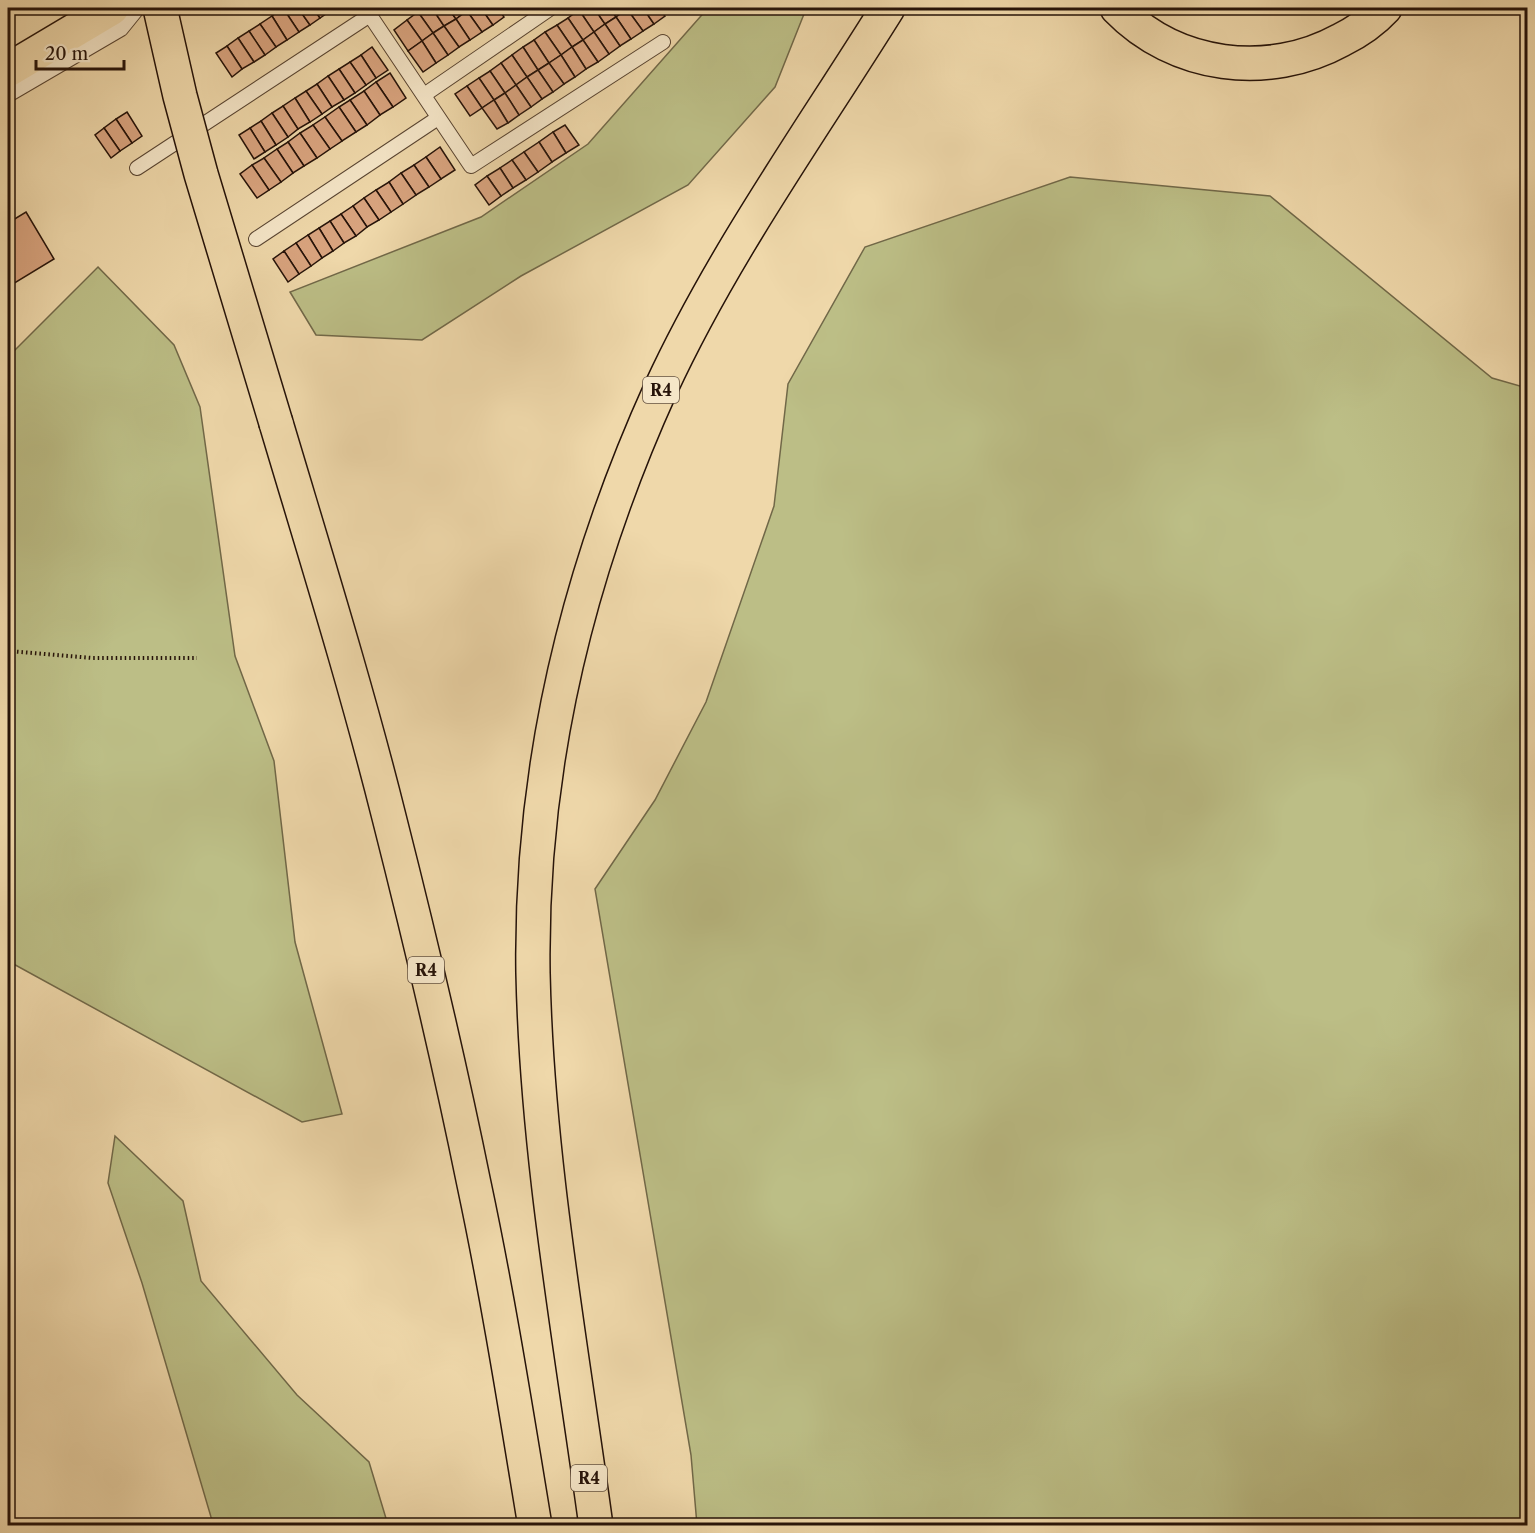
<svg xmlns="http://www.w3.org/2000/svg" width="1535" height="1533" viewBox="0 0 1535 1533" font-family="'Libre Caslon Text',serif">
<rect width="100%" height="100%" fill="#efd8aa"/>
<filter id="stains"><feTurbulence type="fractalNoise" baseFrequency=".00333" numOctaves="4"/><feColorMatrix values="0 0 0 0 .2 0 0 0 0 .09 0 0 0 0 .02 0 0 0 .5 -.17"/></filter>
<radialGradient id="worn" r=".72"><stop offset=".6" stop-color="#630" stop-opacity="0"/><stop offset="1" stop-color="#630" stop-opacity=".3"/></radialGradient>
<!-- green -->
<g fill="#bcbe86" stroke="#716848" stroke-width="1.5">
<path d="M708 8H797L804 14 775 87 688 185 521 276 422 340 316 335 290 292 481 217 588 144Z"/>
<path d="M1070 177 1270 196 1492 378 1527 388V1525H697L691 1455 595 889 655 800 706 702 774 506 788 384 865 247Z"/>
<path d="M98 267 174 345 200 407 235 656 274 761 295 942 342 1114 302 1122 8 961V357Z"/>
<path d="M115 1136 183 1201 201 1281 297 1395 369 1462 388 1525H215L211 1517 142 1283 108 1183Z"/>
</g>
<!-- building -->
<g fill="#d9a47f" stroke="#261309" stroke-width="1.5">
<path d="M283 8H298L310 25 299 32Z"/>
<path d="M283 8 299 32 287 40 272 16Z"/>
<path d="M298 8H313L320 18 310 25Z"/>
<path d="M313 8H330L332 10 320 18Z"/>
<path d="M425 8H432L444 26 433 33 418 12Z"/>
<path d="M432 8H448L456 19 444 26Z"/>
<path d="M448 8H465L467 11 456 19Z"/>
<path d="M472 8H481L493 25 482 32 467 11Z"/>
<path d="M481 8H498L504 17 493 25Z"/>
<path d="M582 8H594L605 24 594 32 579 10Z"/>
<path d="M594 8H610L616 17 605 24Z"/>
<path d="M610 8H626L627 9 616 17Z"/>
<path d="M630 8H643L654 24 643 31 627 9Z"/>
<path d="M643 8H659L665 16 654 24Z"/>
<path d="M627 9 643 31 631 39 616 17Z"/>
<path d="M579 10 594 32 583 40 568 18Z"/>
<path d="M467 11 482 32 470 40 456 19Z"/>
<path d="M418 12 433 33 422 41 407 20Z"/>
<path d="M272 16 287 40 276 47 260 24Z"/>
<path d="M616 17 631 39 620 46 605 24Z"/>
<path d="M568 18 583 40 572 47 557 25Z"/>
<path d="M456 19 470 40 459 47 444 26Z"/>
<path d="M407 20 422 41 408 51 394 30Z"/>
<path d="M260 24 276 47 265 55 249 31Z"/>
<path d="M605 24 620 46 609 54 594 32Z"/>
<path d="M557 25 572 47 561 55 545 32Z"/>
<path d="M444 26 459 47 448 55 433 33Z"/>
<path d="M249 31 265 55 254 62 238 38Z"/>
<path d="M545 32 561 55 549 63 534 40Z"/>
<path d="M594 32 609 54 598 62 583 40Z"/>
<path d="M433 33 448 55 436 63 422 41Z"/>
<path d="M238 38 254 62 242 69 227 46Z"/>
<path d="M534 40 549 63 538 70 523 47Z"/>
<path d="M583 40 598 62 586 69 572 47Z"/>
<path d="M422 41 436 63 423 72 408 51Z"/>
<path d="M227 46 242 69 232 77 216 53Z"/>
<path d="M372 47 388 70 376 78 361 55Z"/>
<path d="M523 47 538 70 527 77 512 55Z"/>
<path d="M572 47 586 69 575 77 561 55Z"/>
<path d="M361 55 376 78 366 85 350 62Z"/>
<path d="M512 55 527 77 516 85 501 63Z"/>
<path d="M561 55 575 77 564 84 549 63Z"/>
<path d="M350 62 366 85 355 93 339 69Z"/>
<path d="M501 63 516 85 505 93 490 71Z"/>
<path d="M549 63 564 84 553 92 538 70Z"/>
<path d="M339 69 355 93 344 100 328 76Z"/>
<path d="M538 70 553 92 542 99 527 77Z"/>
<path d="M490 71 505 93 494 100 479 78Z"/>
<path d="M390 73 406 98 393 107 376 82Z"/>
<path d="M328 76 344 100 332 107 317 84Z"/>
<path d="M527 77 542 99 531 107 516 85Z"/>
<path d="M479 78 494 100 482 108 467 86Z"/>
<path d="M376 82 393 107 380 115 364 91Z"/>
<path d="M317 84 332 107 322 114 306 91Z"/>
<path d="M516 85 531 107 519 115 505 93Z"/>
<path d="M467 86 482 108 470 116 455 94Z"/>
<path d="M306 91 322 114 310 122 295 98Z"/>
<path d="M364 91 380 115 367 125 350 100Z"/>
<path d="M505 93 519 115 508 123 494 100Z"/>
<path d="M295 98 310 122 298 129 283 106Z"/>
<path d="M350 100 367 125 356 132 339 107Z"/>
<path d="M494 100 508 123 497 129 482 108Z"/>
<path d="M283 106 298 129 288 137 272 113Z"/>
<path d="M339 107 356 132 342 141 325 117Z"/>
<path d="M127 112 142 136 132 143 116 119Z"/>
<path d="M272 113 288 137 276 145 261 121Z"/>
<path d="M325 117 342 141 330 149 313 125Z"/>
<path d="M116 119 132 143 120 151 104 128Z"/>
<path d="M261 121 276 145 265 152 250 128Z"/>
<path d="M313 125 330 149 317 158 300 133Z"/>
<path d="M565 125 579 145 566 153 553 132Z"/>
<path d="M104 128 120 151 111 158 95 135Z"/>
<path d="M250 128 265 152 254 159 239 135Z"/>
<path d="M553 132 566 153 552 162 539 142Z"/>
<path d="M300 133 317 158 304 166 288 142Z"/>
<path d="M288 142 304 166 293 173 277 149Z"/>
<path d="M539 142 552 162 538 172 524 152Z"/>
<path d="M440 147 455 170 441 179 426 157Z"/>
<path d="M277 149 293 173 281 182 264 158Z"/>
<path d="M524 152 538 172 526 180 512 160Z"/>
<path d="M426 157 441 179 429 187 414 165Z"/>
<path d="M264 158 281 182 269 190 252 165Z"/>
<path d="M512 160 526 180 513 188 500 168Z"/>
<path d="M252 165 269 190 257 198 240 174Z"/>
<path d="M414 165 429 187 416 195 401 173Z"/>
<path d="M500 168 513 188 501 196 487 176Z"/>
<path d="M401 173 416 195 403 204 389 182Z"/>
<path d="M487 176 501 196 489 205 475 185Z"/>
<path d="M389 182 403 204 391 212 376 190Z"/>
<path d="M376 190 391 212 379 220 364 198Z"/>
<path d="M364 198 379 220 367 227 353 206Z"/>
<path d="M353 206 367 227 356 236 341 214Z"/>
<path d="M26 212 54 259 8 287V223Z"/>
<path d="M341 214 356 236 344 243 330 221Z"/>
<path d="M330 221 344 243 333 251 319 228Z"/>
<path d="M319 228 333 251 322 258 308 235Z"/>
<path d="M308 235 322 258 311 266 296 243Z"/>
<path d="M296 243 311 266 299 274 284 251Z"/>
<path d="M284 251 299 274 288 282 273 259Z"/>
</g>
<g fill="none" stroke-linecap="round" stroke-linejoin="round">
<defs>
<g id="service">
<path d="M365 8 471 166 663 42"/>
<path d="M8 95 121 29 138 8"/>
<path d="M424 95 551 8"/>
<path d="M137 168 370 15"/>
<path d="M256 239 438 118"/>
</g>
<path id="primary" d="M8 70 112 8"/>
<g id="motorway">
<path d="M1117 8C1175 68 1268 80 1341 40 1357 32 1373 21 1385 8"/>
<path d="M276 423C315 554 356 685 389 817 420 939 449 1061 474 1184 498 1297 516 1411 535 1526"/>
<path d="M596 1526C571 1342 537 1159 533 973 530 769 577 573 661 388 723 254 810 133 888 8"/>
</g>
</defs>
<!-- service casing -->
<use href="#service" stroke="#584431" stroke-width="16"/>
<!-- primary casing -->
<use href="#primary" stroke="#261309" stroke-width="36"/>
<!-- motorway casing -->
<use href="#motorway" stroke="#261309" stroke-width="36"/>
<!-- path -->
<path stroke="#261309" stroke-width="4" stroke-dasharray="1.5 3" stroke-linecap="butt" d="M8 651 93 658H197"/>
<!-- service -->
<use href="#service" stroke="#f5e6c8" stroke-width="14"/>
<!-- primary -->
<use href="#primary" stroke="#efd8aa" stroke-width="33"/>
<!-- motorway -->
<use href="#motorway" stroke="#efd8aa" stroke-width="33"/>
<defs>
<path id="motorway-bridge" d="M160 8 180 96 201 174 276 423"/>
</defs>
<!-- motorway-bridge casing -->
<use href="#motorway-bridge" stroke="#261309" stroke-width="36" stroke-linecap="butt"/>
<!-- motorway-bridge -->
<use href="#motorway-bridge" stroke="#efd8aa" stroke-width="33"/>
</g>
<g text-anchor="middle" stroke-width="6" stroke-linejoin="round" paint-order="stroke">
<!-- shield labels -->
<g fill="#f5e6c8" stroke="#645242" stroke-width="1.5">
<rect x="643" y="377" width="36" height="26" rx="4.5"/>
<rect x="408" y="957" width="36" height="26" rx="4.5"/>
<rect x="571" y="1465" width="36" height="26" rx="4.5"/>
</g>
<g font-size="16" font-weight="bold" fill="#261309">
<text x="661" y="396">R4</text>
<text x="426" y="976">R4</text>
<text x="589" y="1484">R4</text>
</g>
</g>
<!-- margin -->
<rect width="1535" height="1533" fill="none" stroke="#efd8aa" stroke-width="30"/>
<rect x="9" y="9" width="1517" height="1515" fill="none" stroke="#261309" stroke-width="3"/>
<rect x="15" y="15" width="1505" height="1503" fill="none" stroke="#261309" stroke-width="1.5"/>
<!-- scale -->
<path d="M36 60v9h88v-9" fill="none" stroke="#261309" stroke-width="3"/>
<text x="45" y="60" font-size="18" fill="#261309" stroke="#f5e6c8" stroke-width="4.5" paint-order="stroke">20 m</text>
<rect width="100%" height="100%" filter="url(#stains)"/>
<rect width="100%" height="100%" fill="url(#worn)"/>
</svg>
